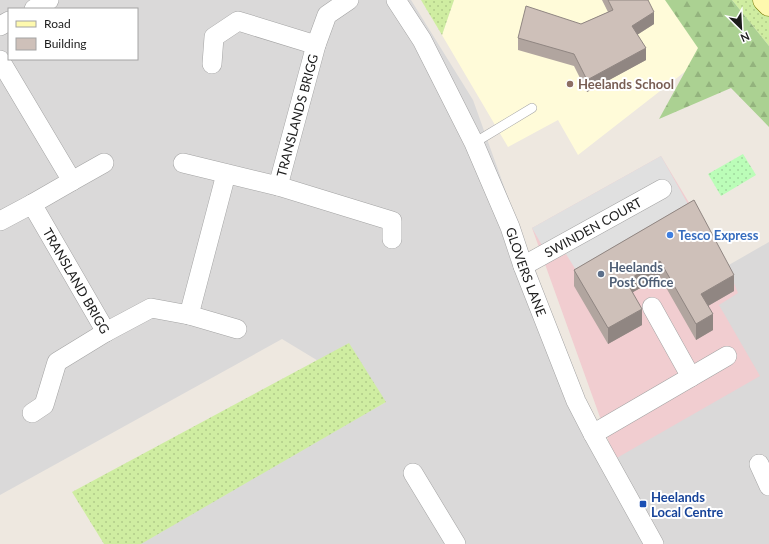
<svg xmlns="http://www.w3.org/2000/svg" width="769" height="544" viewBox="0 0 769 544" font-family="Lato,sans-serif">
<defs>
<pattern id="grass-dots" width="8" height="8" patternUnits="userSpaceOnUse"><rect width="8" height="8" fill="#cfeda1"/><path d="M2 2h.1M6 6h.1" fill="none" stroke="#b1cb8a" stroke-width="1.8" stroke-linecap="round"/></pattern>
<pattern id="forest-firs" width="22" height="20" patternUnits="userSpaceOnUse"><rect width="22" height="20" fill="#abd192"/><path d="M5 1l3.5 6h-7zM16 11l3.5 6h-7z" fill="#93b37d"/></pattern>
<pattern id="park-dots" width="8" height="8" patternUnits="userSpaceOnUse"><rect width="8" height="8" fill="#bbfdb8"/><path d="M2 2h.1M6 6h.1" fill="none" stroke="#a0d89e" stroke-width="1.8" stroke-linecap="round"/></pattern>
</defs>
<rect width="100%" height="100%" fill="#eee8e0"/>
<!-- residential -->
<path fill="#dad9d9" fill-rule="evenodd" d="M0 0H411L473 100 593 434 615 459 719 305 727 266 769 242V544H129L386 402 282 339 0 495ZM9 9H137V59H9Z"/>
<!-- commercial -->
<path fill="#f1cdd0" d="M661 156 727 266 738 293 719 305 760 376 615 459 532 228Z"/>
<!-- education -->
<path fill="#fffbd9" d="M454 0H678L714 49 578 155 558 120 508 147 442 35Z"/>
<!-- grass -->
<g fill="url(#grass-dots)">
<path d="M421 0H454L442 35Z"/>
<path d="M732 0H763L769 10V46Z"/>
<path d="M349 343 386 402 141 544H104L72 492Z"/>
</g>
<!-- forest -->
<path fill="url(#forest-firs)" d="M665 0H732L769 46V127L731 88 659 119 698 48Z"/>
<!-- park -->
<path fill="url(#park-dots)" d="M743 154 756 175 721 196 708 174Z"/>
<!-- parking -->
<path fill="#e0e0e0" d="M661 156 694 215 582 280 566 254 551 261 532 228Z"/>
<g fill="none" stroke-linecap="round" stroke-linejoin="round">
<defs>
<path id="lane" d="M474 143 532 108"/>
<g id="street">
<path id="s1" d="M396 0 422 40 474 143 510 227 523 266 576 401 593 434 654 544"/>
<path d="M34 9 49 0"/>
<path d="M0 26 9 21"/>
<path d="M0 60 72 181 32 204"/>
<path d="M212 64 214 37 238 21 316 45"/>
<path id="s2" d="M183 163 278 186 316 45 327 15 349 0"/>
<path d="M226 174 189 315 237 329"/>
<path d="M72 181 104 163"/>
<path d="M278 186 392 221V239"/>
<path id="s3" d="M0 221 32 204 106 332"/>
<path id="s4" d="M523 266 662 189"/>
<path d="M652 307 691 377"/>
<path d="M32 413 44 405 57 362 106 332 151 308 189 315"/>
<path d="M593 434 727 356"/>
<path d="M759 464 769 486"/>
<path d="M413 473 456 544"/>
</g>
<path id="secondary" d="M764 0 769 5"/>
</defs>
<!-- lane casing -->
<use href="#lane" stroke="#a3a3a3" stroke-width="10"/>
<!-- street casing -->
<use href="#street" stroke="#a3a3a3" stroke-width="20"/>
<!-- secondary casing -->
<use href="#secondary" stroke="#767500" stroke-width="23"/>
<!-- lane -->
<use href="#lane" stroke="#fff" stroke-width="9"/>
<!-- street -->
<use href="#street" stroke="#fff" stroke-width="19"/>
<!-- secondary -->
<use href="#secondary" stroke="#fef9ae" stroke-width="22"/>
</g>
<!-- wall -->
<g fill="#b1a59f">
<path d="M602 0H648L654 24 637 35 646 60 587 92 574 66 518 50V38L581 24 608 12Z"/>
<path d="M694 200 734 291 708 306 713 330 696 340 660 277 633 292 642 325 608 344 574 286V270Z"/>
</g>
<!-- shaded-wall -->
<g fill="#908682">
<path d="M654 12V24L632 38V26Z"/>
<path d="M646 48V60L587 92V80Z"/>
<path d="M660 261V277L626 296V281Z"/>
<path d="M734 275V291L701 310V294Z"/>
<path d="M642 309V325L608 344V328Z"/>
<path d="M713 314V330L696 340V324Z"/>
</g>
<!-- building -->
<g fill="#cec0b9" stroke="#908682">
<path d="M608 0H648L654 12 632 26 646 48 587 80 574 54 518 38 526 6 581 24 613 10Z"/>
<path d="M694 200 734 275 701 294 713 314 696 324 660 261 626 281 642 309 608 328 574 270Z"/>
</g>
<!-- markers -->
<circle fill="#8d6e63" stroke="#fff" stroke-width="1.5" cx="570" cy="84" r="4"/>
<circle fill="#3f7fe0" stroke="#fff" stroke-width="1.5" cx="670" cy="235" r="4"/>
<circle fill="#5c6f8a" stroke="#fff" stroke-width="1.5" cx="601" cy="274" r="4"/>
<rect fill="#1a4fb4" stroke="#fff" stroke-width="1.5" x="639" y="500" width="8" height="8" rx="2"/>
<g text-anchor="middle" stroke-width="4" stroke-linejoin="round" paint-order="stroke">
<!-- education labels -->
<g font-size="13" font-weight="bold" fill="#785e54" stroke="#fff" text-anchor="start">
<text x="578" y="89">Heelands School</text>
</g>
<!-- street labels -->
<g font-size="13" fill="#1c1c1c" stroke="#fff">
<text dy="5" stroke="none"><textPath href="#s2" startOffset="171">TRANSLANDS BRIGG</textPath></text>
<text dy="5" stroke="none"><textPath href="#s4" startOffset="80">SWINDEN COURT</textPath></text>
<text dy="5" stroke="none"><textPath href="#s1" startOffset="302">GLOVERS LANE</textPath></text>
<text dy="5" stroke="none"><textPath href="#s3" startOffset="125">TRANSLAND BRIGG</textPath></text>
</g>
<!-- shop labels -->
<g font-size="13" font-weight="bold" fill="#366cbe" stroke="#fff" text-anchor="start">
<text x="678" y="240">Tesco Express</text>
</g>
<!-- service labels -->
<g font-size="13" font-weight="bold" fill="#4e5e75" stroke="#fff" text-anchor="start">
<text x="609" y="272">Heelands<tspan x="609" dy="15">Post Office</tspan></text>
</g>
<!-- transit labels -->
<g font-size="13" font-weight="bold" fill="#164399" stroke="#fff" text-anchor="start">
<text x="651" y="502">Heelands<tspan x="651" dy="15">Local Centre</tspan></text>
</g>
</g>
<!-- legend -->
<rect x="8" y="8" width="130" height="52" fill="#ffffff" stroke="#a4a4a4"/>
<rect x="16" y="21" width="20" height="6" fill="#fef9ae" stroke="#a4a4a4"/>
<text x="44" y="28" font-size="12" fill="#1c1c1c">Road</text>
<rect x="16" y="38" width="20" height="12" fill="#cec0b9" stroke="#a4a4a4"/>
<text x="44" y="48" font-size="12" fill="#1c1c1c">Building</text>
<!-- north arrow -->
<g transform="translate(741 28) rotate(156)" stroke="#ffffff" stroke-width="3" paint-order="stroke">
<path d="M0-3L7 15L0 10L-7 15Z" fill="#1c1c1c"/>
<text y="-6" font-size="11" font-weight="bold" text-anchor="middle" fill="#1c1c1c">N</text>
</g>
</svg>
